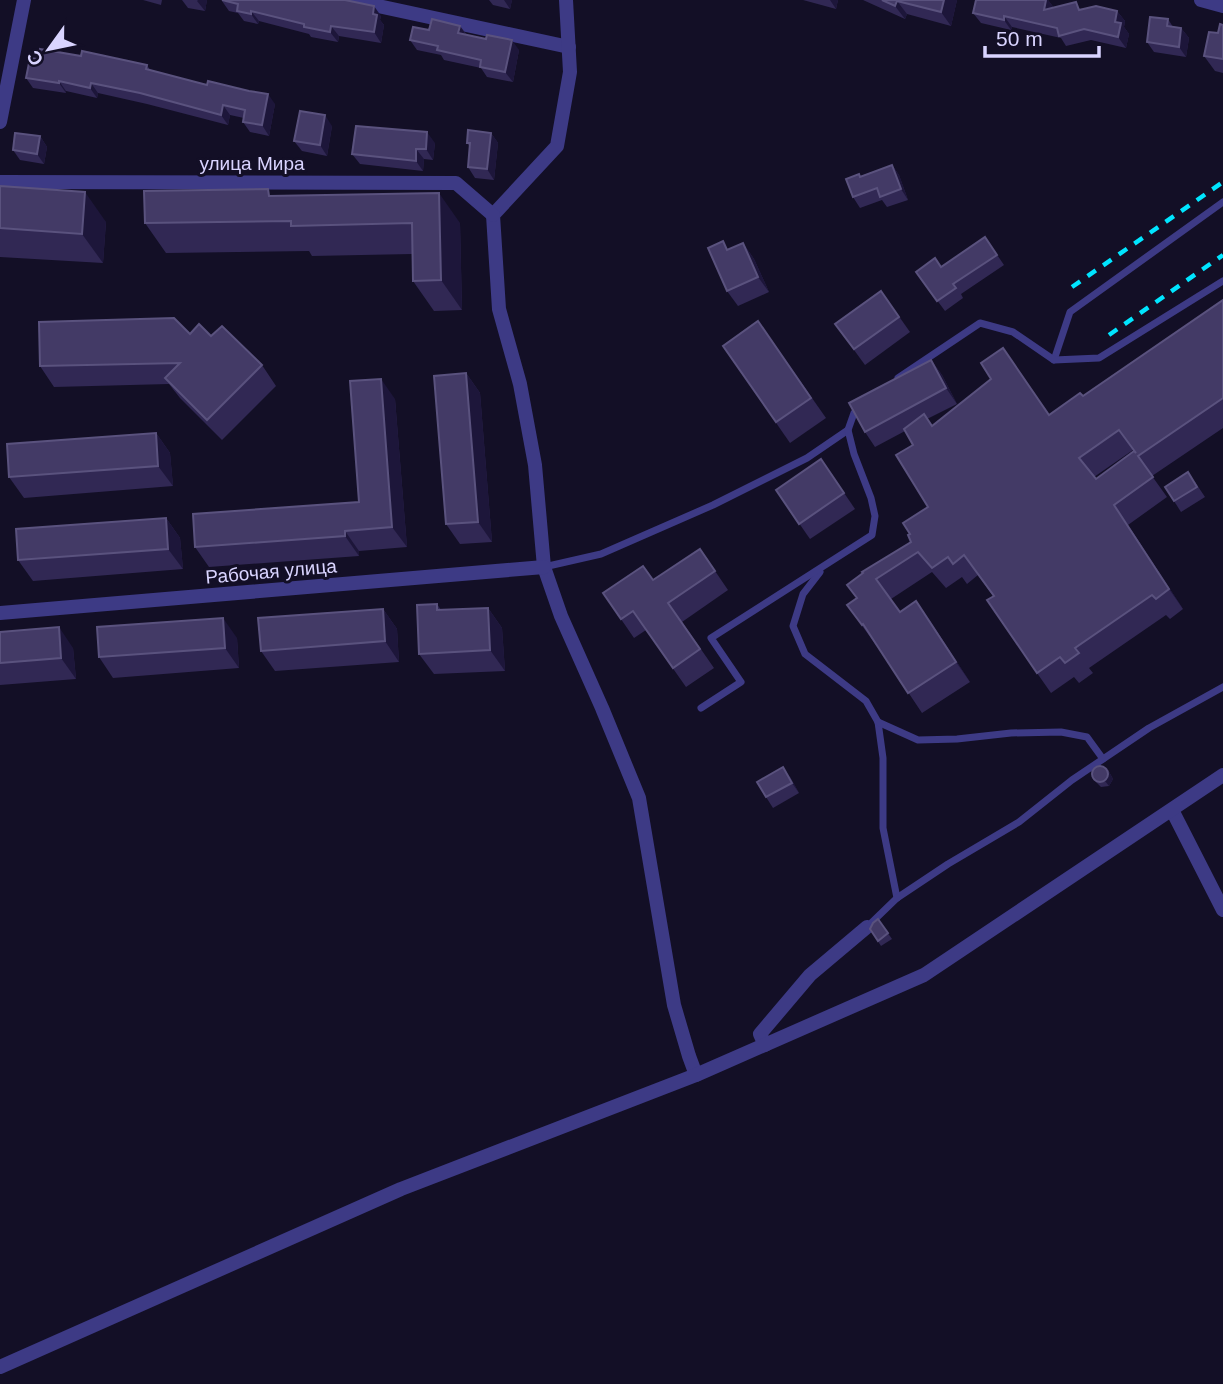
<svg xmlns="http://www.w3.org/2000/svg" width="1223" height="1384" viewBox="0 0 1223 1384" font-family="Helvetica,sans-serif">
<rect width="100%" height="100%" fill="#130f26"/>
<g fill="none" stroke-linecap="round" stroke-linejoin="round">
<!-- lane -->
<g stroke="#3d3a85" stroke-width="7">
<path d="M1054 360 1070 312 1223 202"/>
<path d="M898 378 980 323 1013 332 1054 360 1099 358 1223 281"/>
<path d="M544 567 601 554 713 505 807 458 848 430"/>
<path d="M820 572 803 594 793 626 805 654 866 701 878 722 883 758V828L897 898"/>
<path d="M701 708 741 682 711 638 872 535 875 516 871 498 854 454 848 430 854 413 861 407"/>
<path d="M878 722 918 740 957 739 1011 733 1061 732 1087 737 1103 759"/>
<path d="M867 927 897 898 948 864 1019 822 1072 780 1149 728 1223 687"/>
</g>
<!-- street -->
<g stroke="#3d3a85" stroke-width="14">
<path d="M350 0 569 47"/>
<path d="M566 0 570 72 557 146 493 215 499 309 520 384 535 465 544 567 561 616 602 708 639 798 674 1005 689 1056 696 1075"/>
<path d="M1201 0 1223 6"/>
<path d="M0 122 24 0"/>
<path d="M0 182 456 183 493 215"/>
<path d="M0 613 544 567"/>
<path d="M1172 810 1223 910"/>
<path d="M765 1045 760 1034 810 975 867 927"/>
<path d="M0 1367 401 1189 696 1075 924 975 1223 775"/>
</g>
<!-- rail -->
<g stroke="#00e5ff" stroke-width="4.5" stroke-dasharray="10 9" stroke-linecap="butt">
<path d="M1072 287 1223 182"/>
<path d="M1109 335 1223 255"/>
</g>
</g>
<!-- wall -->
<g fill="#312854" fill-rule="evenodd">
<path d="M143 0H162L161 5Z"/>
<path d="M182 0H207L205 11 188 8Z"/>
<path d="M489 0H512L510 9 493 5Z"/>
<path d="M803 0H838L836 9Z"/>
<path d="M863 0H957L951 26 907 14 905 19Z"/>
<path d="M976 0H1048L1054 8 1117 11 1125 21 1124 27 1129 34 1126 48 1091 40 1066 46 1061 38 1012 27 1011 30 981 23 973 13Z"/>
<path d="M222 1 381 16 380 20 384 25 381 43 339 36 338 42 311 37 309 34 259 21 258 24 244 21 238 13 229 11Z"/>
<path d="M1168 19 1173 27 1181 28 1189 38 1186 57 1154 52 1147 42Z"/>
<path d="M1223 25V73L1215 71 1204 56Z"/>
<path d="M460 26 467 35 519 50 513 82 487 77 481 68 444 60 441 55 417 50 410 40 429 30Z"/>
<path d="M81 56 147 65 150 70 275 104 269 136 250 132 243 122 244 118 230 115 228 125 147 104 98 93 97 98 66 91V93L33 88 26 78 38 59Z"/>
<path d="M332 126 327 156 302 151 294 141Z"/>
<path d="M491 133 498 143 494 180 475 178 468 167 470 147 467 143Z"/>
<path d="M40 136 47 147 44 164 20 160 13 150Z"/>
<path d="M435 143 433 160 424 159 423 171 360 164 352 154Z"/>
<path d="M892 165 899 175 908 200 887 207 882 200 860 208 853 197 859 174 861 176Z"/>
<path d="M0 186 106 222 103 263 0 257Z"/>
<path d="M274 196 460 223 462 310 434 311 413 281 412 254 312 256 309 251 166 253 145 223Z"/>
<path d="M985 237 1004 265 961 294 963 298 945 311 916 272 941 267Z"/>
<path d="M743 243 754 259 769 292 738 306 727 291 729 250Z"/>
<path d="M881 291 910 332 865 365 835 324Z"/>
<path d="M1223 300V428L1152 476 1167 497 1128 525 1183 609 1170 619 1166 615 1089 668 1093 673 1079 683 1074 677 1051 693 1037 673 993 596 978 575 967 584 962 577 946 588 932 572 891 599 900 612 930 621 970 682 922 713 876 644V645L847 605 857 598 911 542 910 534 928 507 913 445 905 431 875 447 865 432 931 360 942 375 957 404 927 419 932 426 1049 415 1083 396ZM1133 450 1134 451 1096 479 1094 477Z"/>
<path d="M758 321 826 418 790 443 723 346Z"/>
<path d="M190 334 211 336 262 365 276 386 222 440 180 398 169 384 54 387 40 366Z"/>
<path d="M466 373 480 393 492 542 460 544 446 524Z"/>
<path d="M395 399 407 547 359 551V556L209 567 195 547 359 502Z"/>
<path d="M156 433 170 453 173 486 24 498 9 477Z"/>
<path d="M821 459 855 509 810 539 776 490Z"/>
<path d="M1195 482 1205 497 1181 512 1174 501Z"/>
<path d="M166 518 180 538 183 569 33 581 18 560Z"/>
<path d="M700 549 728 590 682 622 714 668 686 687 646 630 634 638 603 593 653 580Z"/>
<path d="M437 604 441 610 488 608 502 628 505 671 434 674 419 654Z"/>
<path d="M383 609 397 629 399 662 275 671 261 651Z"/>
<path d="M0 632 73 648 76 679 0 685Z"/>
<path d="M237 638 239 668 113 678 99 657Z"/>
<path d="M1107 768 1113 779 1109 786 1101 787 1092 778Z"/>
<path d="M790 777 799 793 773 808 766 797Z"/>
<path d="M878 919 892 939 881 946 870 929Z"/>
</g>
<!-- shaded-wall -->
<g fill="#1d163a">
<path d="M198 0H207L205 11 197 1Z"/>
<path d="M504 0H512L510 9Z"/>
<path d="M830 0H838L836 9Z"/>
<path d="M944 0H957L951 26 941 12Z"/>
<path d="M1046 0H1048L1054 8 1044 10Z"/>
<path d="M897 1 907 14 905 19 895 6Z"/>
<path d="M374 6 381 16 380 20 384 25 381 43 374 32 373 14Z"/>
<path d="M251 11 259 21 258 24 251 14Z"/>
<path d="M1117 11 1125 21 1124 27 1129 34 1126 48 1118 37 1115 22Z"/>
<path d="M1004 16 1012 27 1011 30 1004 20Z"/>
<path d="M331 26 339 36 338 42 330 32Z"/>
<path d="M460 26 467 36 458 33Z"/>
<path d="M1181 28 1189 38 1186 57 1179 47Z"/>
<path d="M512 40 519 50 513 82 505 72Z"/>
<path d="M59 81 66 91V93L59 83Z"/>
<path d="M91 83 98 93 97 98 90 88Z"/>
<path d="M268 94 275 104 269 136 262 125Z"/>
<path d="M223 105 230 115 228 125 221 115Z"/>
<path d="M325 115 332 126 327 156 320 145Z"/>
<path d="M427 132 435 143 433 160 426 149Z"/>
<path d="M491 133 498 143 494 180 487 169Z"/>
<path d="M40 136 47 147 44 164 37 154Z"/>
<path d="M416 149 424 159 423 171 416 161Z"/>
<path d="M892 165 899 175 908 200 901 189Z"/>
<path d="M85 192 106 222 103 263 82 234Z"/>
<path d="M439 193 460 223 462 310 441 280Z"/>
<path d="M743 243 754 259 769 292 758 277Z"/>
<path d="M931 360 942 375 957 404 946 388Z"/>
<path d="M466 373 480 393 492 542 478 522Z"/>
<path d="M381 379 395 399 407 547 392 527Z"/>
<path d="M156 433 170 453 173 486 158 466Z"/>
<path d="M1114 505 1128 525 1183 609 1169 589Z"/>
<path d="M166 518 180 538 183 569 168 549Z"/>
<path d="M345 531 359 551V556L345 536Z"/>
<path d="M916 601 930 621 970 682 956 662Z"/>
<path d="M488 608 502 628 505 671 490 650Z"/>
<path d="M383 609 397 629 399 662 385 641Z"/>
<path d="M223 618 237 638 239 668 225 648Z"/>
<path d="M59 627 73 648 76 679 61 658Z"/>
<path d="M783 767 790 777 799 793 792 783Z"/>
<path d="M1107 768 1113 779 1109 786 1105 781Z"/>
</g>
<!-- building -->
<g fill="#433a66" stroke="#5a527e" stroke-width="2" fill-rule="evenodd">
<path d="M222 0H345L374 6 373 14 377 15 374 32 331 26 330 32 304 27V24L251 11V14L237 11 238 4Z"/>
<path d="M882 0H944L941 12 897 1 895 6Z"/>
<path d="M976 0H1046L1044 10 1076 2 1079 10 1096 6 1117 11 1115 22 1121 23 1118 37 1084 29 1059 36 1057 28 1004 16V20L973 13Z"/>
<path d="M1150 17 1168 19 1167 26 1181 28 1179 47 1147 42Z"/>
<path d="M432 19 460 26 458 33 486 39 487 35 512 40 505 72 480 67 481 60 437 50 438 46 410 40 413 27 429 30Z"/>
<path d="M1220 24 1223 25V59L1204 56 1209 32 1218 33Z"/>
<path d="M40 49 81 56 82 51 147 65 146 69 207 85 208 81 249 91 268 94 262 125 243 122 245 110 223 105 221 115 140 93 91 83 90 88 59 81V83L26 78 30 58 38 59Z"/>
<path d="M300 111 325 115 320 145 294 141Z"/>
<path d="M356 126 427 132 426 149H416V161L352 154Z"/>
<path d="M468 130 491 133 487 169 468 167 470 143H467Z"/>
<path d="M15 133 40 136 37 154 13 150Z"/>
<path d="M892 165 901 189 880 197 877 188 853 197 846 179 859 174 860 177Z"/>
<path d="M0 186 85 192 82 234 0 228Z"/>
<path d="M268 189 269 196 439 193 441 280 413 281 412 223 291 226V221L145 223 144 191Z"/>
<path d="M985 237 997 255 953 284 956 288 937 301 916 272 935 258 941 267Z"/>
<path d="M723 241 727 250 743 243 758 277 727 291 708 248Z"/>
<path d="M881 291 899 317 854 349 835 324Z"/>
<path d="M1223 300V398L1138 456 1153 477 1114 505 1169 589 1156 599 1152 595 1075 648 1079 653 1065 663 1060 657 1037 673 987 600 994 596 964 555 953 564 948 557 932 568 918 552 876 579 900 612 916 601 956 662 908 693 863 624 862 625 847 605 857 598 847 585 863 573 862 572 911 542 908 535 910 534 903 523 928 507 896 455 913 445 904 429 924 414 932 426 991 379 981 363 1003 348 1049 415 1080 393 1083 396ZM1119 430 1136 453 1134 451 1096 479 1079 458Z"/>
<path d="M174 318 190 334 199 324 211 336 222 326 262 365 207 420 165 378 180 363 40 366 39 322Z"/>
<path d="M758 321 811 398 776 422 723 346Z"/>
<path d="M931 360 946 388 865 432 849 403Z"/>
<path d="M466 373 478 522 446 524 434 376Z"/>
<path d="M381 379 392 527 345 531V536L195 547 193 514 359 502 350 381Z"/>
<path d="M156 433 158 466 9 477 7 444Z"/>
<path d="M821 459 844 493 799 524 776 490Z"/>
<path d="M1188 472 1197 487 1174 501 1165 487Z"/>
<path d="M166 518 168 549 18 560 16 529Z"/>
<path d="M700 549 715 571 668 603 700 649 673 668 633 611 621 619 603 593 643 566 653 580Z"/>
<path d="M437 604V610L488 608 490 650 419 654 417 605Z"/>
<path d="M383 609 385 641 261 651 258 618Z"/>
<path d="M223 618 225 648 99 657 97 627Z"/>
<path d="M59 627 61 658 0 663V632Z"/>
<circle cx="1100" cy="774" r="8"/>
<path d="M783 767 792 783 766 797 757 782Z"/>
<path d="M878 919 888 933 878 941 870 929 873 923Z"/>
</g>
<g text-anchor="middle" stroke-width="6" stroke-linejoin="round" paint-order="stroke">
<!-- street labels -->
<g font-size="19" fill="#d9d4ff" stroke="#130f26">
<text x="252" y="170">улица Мира</text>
<text transform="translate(271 571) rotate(-5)" y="7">Рабочая улица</text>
</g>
</g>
<!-- north arrow -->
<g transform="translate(49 49) rotate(237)" stroke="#130f26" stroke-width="5" paint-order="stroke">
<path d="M0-5L12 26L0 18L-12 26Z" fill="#d9d4ff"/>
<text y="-10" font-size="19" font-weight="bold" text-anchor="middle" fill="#d9d4ff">С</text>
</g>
<!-- scale -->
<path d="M985 46v10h114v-10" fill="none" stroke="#d9d4ff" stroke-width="3.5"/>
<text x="996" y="46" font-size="21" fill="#d9d4ff" stroke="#130f26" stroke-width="5" paint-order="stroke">50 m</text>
</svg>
